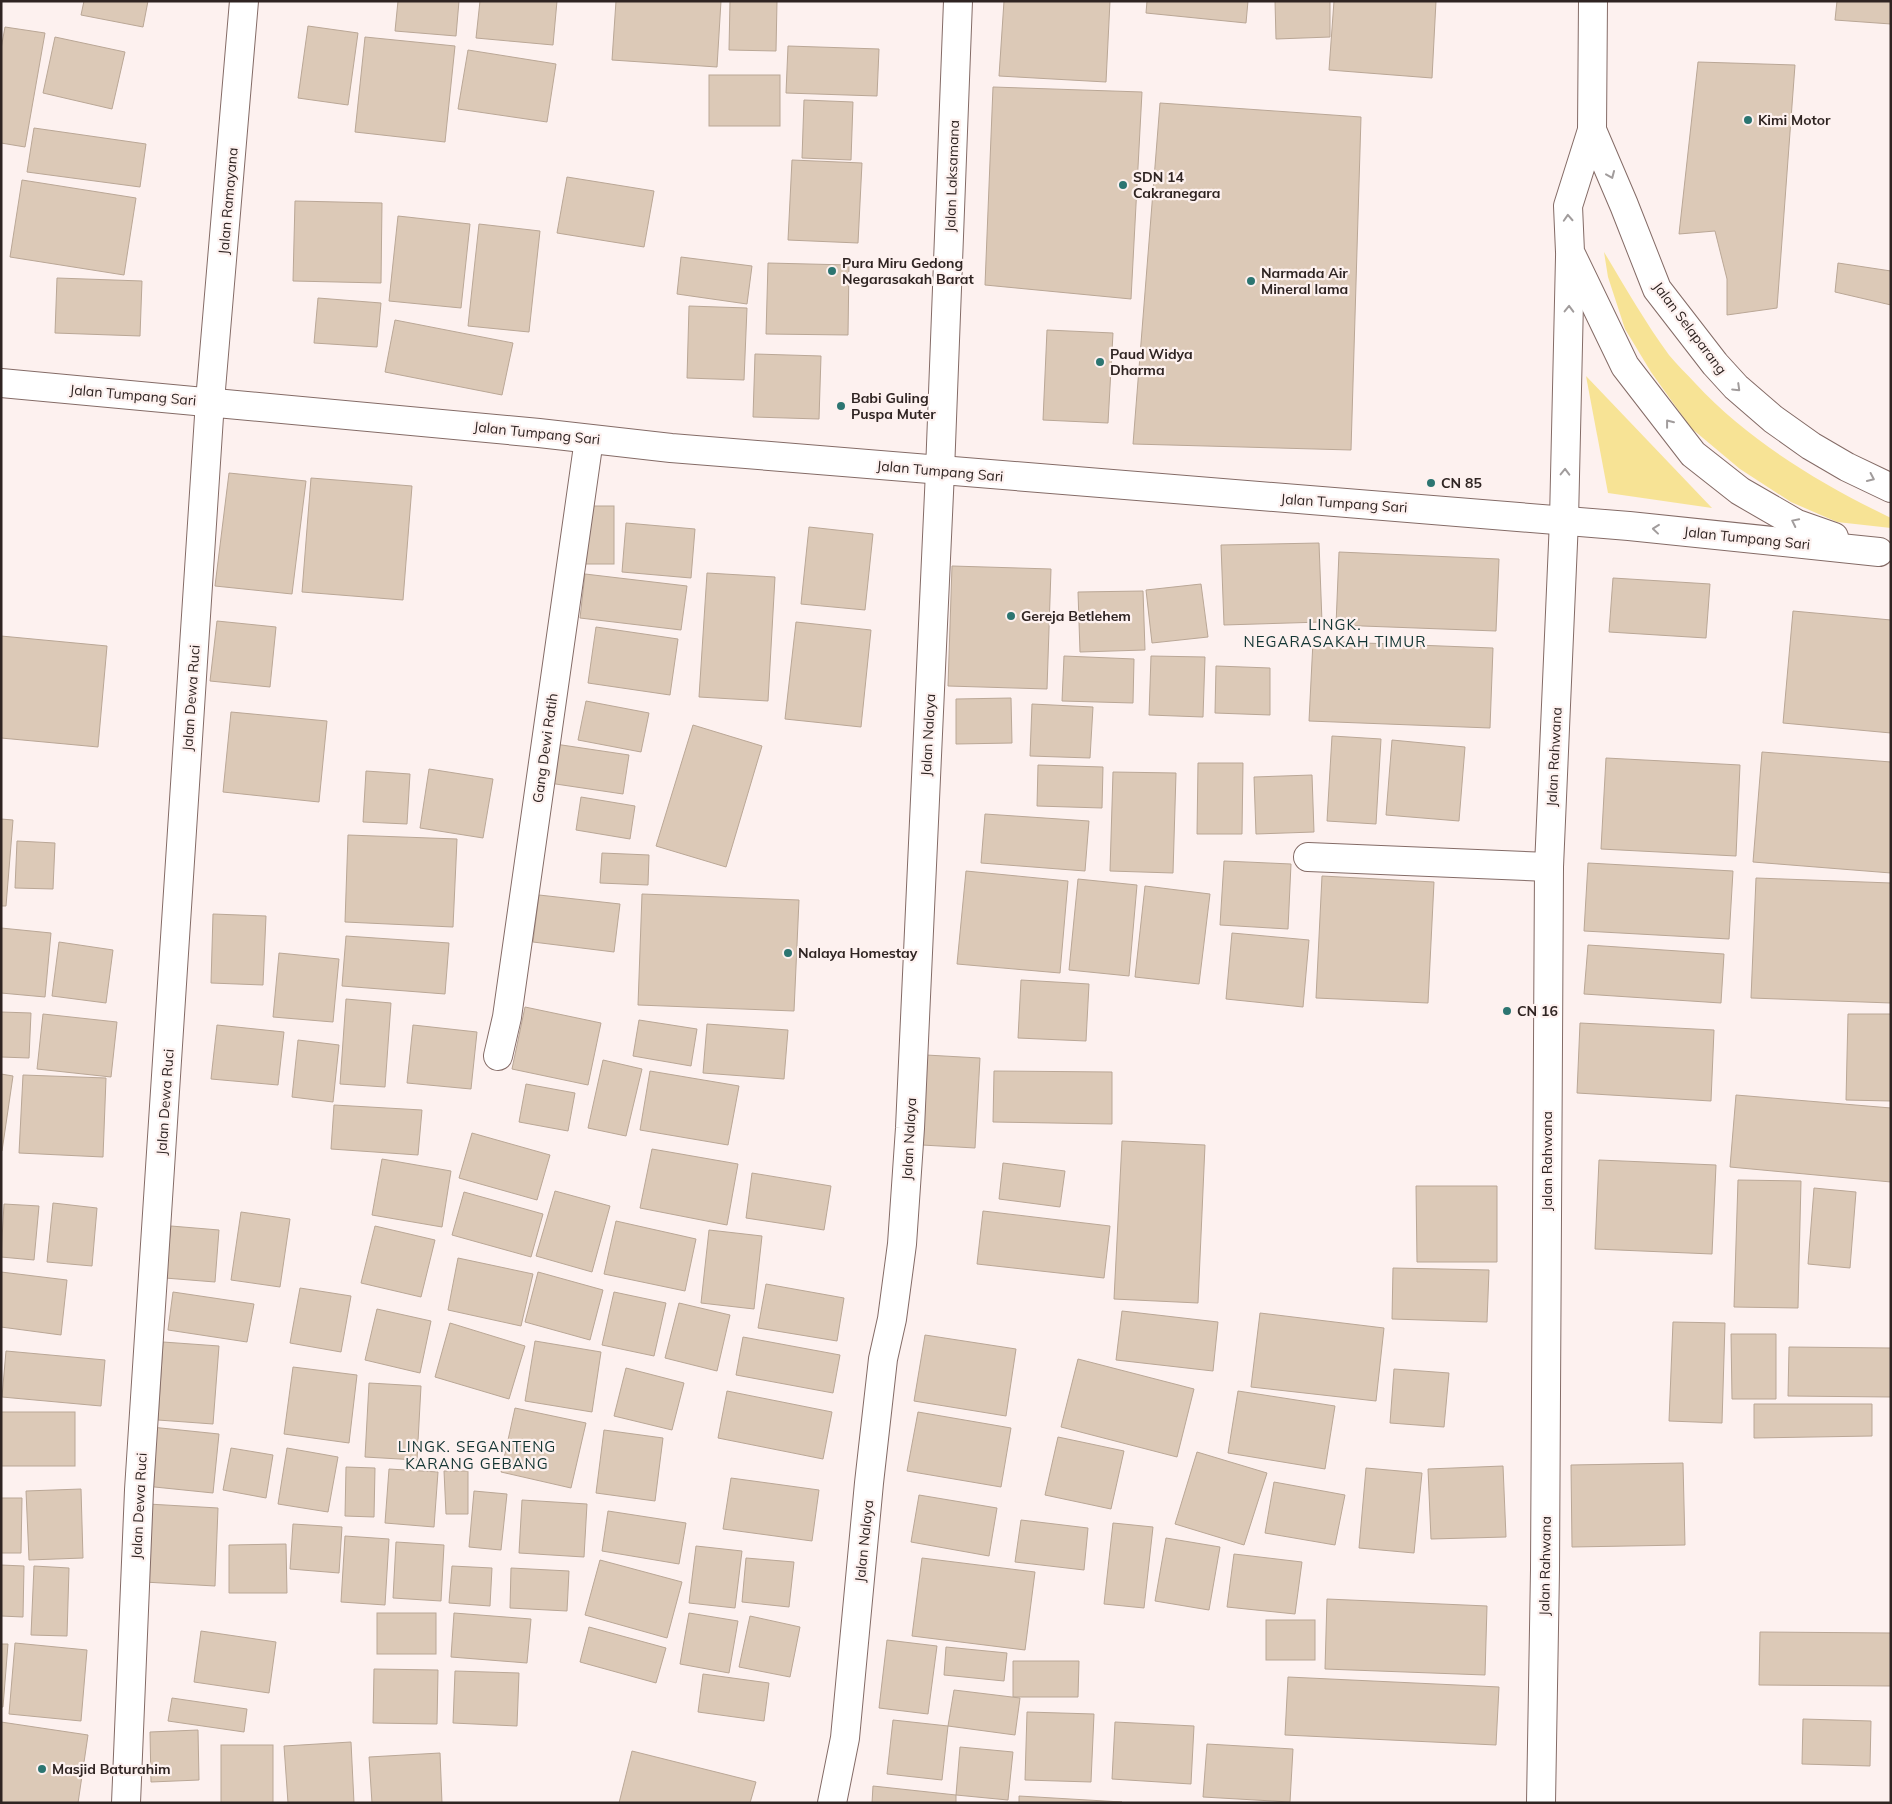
<svg xmlns="http://www.w3.org/2000/svg" width="1892" height="1804" viewBox="0 0 1892 1804" font-family="Mulish,sans-serif">
<rect width="100%" height="100%" fill="#fdf1ef"/>
<!-- green -->
<g fill="#f7e395">
<path d="M1604 252C1625 287 1645 322 1669 355 1677 365 1687 374 1695 383 1750 442 1819 483 1891 518V528L1837 522 1791 502 1740 469 1691 428 1651 372 1625 329 1608 277Z"/>
<path d="M1586 376 1712 508 1608 493Z"/>
</g>
<!-- building -->
<g fill="#dcc9b7" stroke="#baa796">
<path d="M84 1H148L143 27 81 15Z"/>
<path d="M398 1H459L456 36 395 31Z"/>
<path d="M480 1H557L553 45 476 38Z"/>
<path d="M616 1H721L717 67 612 60Z"/>
<path d="M730 1H777L776 51 729 50Z"/>
<path d="M1004 1H1110L1106 82 999 76Z"/>
<path d="M1147 1H1248L1246 23 1146 13Z"/>
<path d="M1275 1H1330V37L1276 39Z"/>
<path d="M1334 1H1436L1432 78 1329 70Z"/>
<path d="M1837 1H1891V24L1835 20Z"/>
<path d="M308 26 358 33 348 105 298 98Z"/>
<path d="M5 27 45 33 25 147 1 143V49Z"/>
<path d="M55 37 125 52 112 109 43 93Z"/>
<path d="M365 37 455 46 445 142 355 132Z"/>
<path d="M788 46 879 49 877 96 786 93Z"/>
<path d="M468 50 556 64 547 122 458 109Z"/>
<path d="M1698 62 1795 65 1777 308 1727 315V279L1715 231 1679 234Z"/>
<rect x="709" y="75" width="71" height="51"/>
<path d="M993 87 1142 92 1131 299 985 285Z"/>
<path d="M804 100 853 102 851 160 802 158Z"/>
<path d="M1160 103 1361 117 1351 450 1133 444Z"/>
<path d="M34 128 146 144 140 187 27 172Z"/>
<path d="M792 160 862 163 858 243 788 240Z"/>
<path d="M567 177 654 191 644 247 557 233Z"/>
<path d="M22 180 136 198 124 275 10 257Z"/>
<path d="M295 201 382 203 381 283 293 281Z"/>
<path d="M398 216 470 224 461 308 389 301Z"/>
<path d="M479 224 540 231 529 332 468 326Z"/>
<path d="M681 257 752 266 747 304 677 294Z"/>
<path d="M768 263 849 265 848 335 766 334Z"/>
<path d="M1838 263 1891 271V305L1835 292Z"/>
<path d="M57 278 142 281 140 336 55 333Z"/>
<path d="M318 298 381 303 377 347 314 343Z"/>
<path d="M689 306 747 308 744 380 687 378Z"/>
<path d="M395 320 513 343 502 395 385 372Z"/>
<path d="M1047 330 1113 333 1108 423 1043 420Z"/>
<path d="M755 354 821 356 819 419 753 417Z"/>
<path d="M229 473 306 481 292 594 215 586Z"/>
<path d="M311 478 412 486 403 600 302 592Z"/>
<rect x="583" y="506" width="31" height="58"/>
<path d="M626 523 695 529 691 578 622 572Z"/>
<path d="M809 527 873 534 865 610 801 604Z"/>
<path d="M1319 543 1322 622 1224 625 1221 545Z"/>
<path d="M1339 552 1499 559 1496 631 1336 625Z"/>
<path d="M952 566 1051 569 1047 689 948 686Z"/>
<path d="M707 573 775 577 768 701 699 697Z"/>
<path d="M585 574 687 586 681 630 580 618Z"/>
<path d="M1613 578 1710 584 1706 638 1609 632Z"/>
<path d="M1201 584 1208 637 1152 643 1146 590Z"/>
<path d="M1143 591 1145 650 1080 652 1078 592Z"/>
<path d="M1793 611 1891 620V733L1783 723Z"/>
<path d="M217 621 276 627 270 687 210 681Z"/>
<path d="M796 622 871 630 861 727 785 719Z"/>
<path d="M596 627 678 639 670 695 588 683Z"/>
<path d="M1 636 107 646 98 747 1 738Z"/>
<path d="M1313 641 1493 648 1490 728 1309 721Z"/>
<path d="M1064 656 1134 659 1133 703 1062 701Z"/>
<path d="M1151 656 1205 657 1203 717 1149 715Z"/>
<path d="M1216 666 1270 668V715L1215 713Z"/>
<path d="M1011 698 1012 743 956 744V699Z"/>
<path d="M586 701 649 713 641 752 578 740Z"/>
<path d="M1032 704 1093 707 1090 758 1030 756Z"/>
<path d="M231 712 327 721 319 802 223 792Z"/>
<path d="M693 725 762 746 726 867 656 846Z"/>
<path d="M1332 736 1381 739 1376 824 1327 821Z"/>
<path d="M1392 740 1465 747 1459 821 1386 815Z"/>
<path d="M555 744 629 755 623 794 549 783Z"/>
<path d="M1762 752 1891 762V873L1753 862Z"/>
<path d="M1606 758 1740 765 1736 856 1601 849Z"/>
<path d="M1198 763H1243L1242 834H1197Z"/>
<path d="M1038 765 1103 767 1102 808 1037 806Z"/>
<path d="M429 769 493 779 483 838 420 828Z"/>
<path d="M366 771 410 774 407 824 363 822Z"/>
<path d="M1113 772 1176 773 1173 873 1110 871Z"/>
<path d="M1312 775 1314 832 1256 834 1254 777Z"/>
<path d="M581 797 635 806 630 839 576 830Z"/>
<path d="M985 814 1089 821 1085 871 981 863Z"/>
<path d="M1 819 13 820 6 906H1Z"/>
<path d="M348 835 457 839 453 927 345 922Z"/>
<path d="M17 841 55 843 53 889 15 888Z"/>
<path d="M602 853 649 855 648 885 600 883Z"/>
<path d="M1224 861 1291 864 1288 929 1220 925Z"/>
<path d="M1588 863 1733 871 1729 939 1584 931Z"/>
<path d="M966 871 1068 881 1060 973 957 964Z"/>
<path d="M1322 876 1434 882 1428 1003 1316 998Z"/>
<path d="M1756 878 1891 883V1003L1751 998Z"/>
<path d="M1078 879 1137 885 1129 976 1069 970Z"/>
<path d="M1145 886 1210 894 1199 984 1135 977Z"/>
<path d="M642 894 799 900 794 1011 638 1005Z"/>
<path d="M539 895 620 904 614 952 533 942Z"/>
<path d="M213 914 266 916 263 985 211 983Z"/>
<path d="M1 928 51 933 45 997 1 993Z"/>
<path d="M1232 933 1309 940 1303 1007 1226 999Z"/>
<path d="M346 936 449 943 445 994 342 986Z"/>
<path d="M59 942 113 950 106 1003 52 996Z"/>
<path d="M1588 945 1724 954 1721 1003 1584 994Z"/>
<path d="M279 953 339 959 333 1022 273 1017Z"/>
<path d="M1021 980 1089 984 1086 1041 1018 1038Z"/>
<path d="M346 999 391 1003 385 1087 340 1084Z"/>
<path d="M525 1007 601 1023 588 1085 512 1069Z"/>
<path d="M1 1012 31 1013 29 1058 1 1057Z"/>
<path d="M43 1014 117 1022 111 1077 37 1069Z"/>
<path d="M1848 1014H1891V1101L1846 1100Z"/>
<path d="M639 1020 697 1029 691 1066 633 1056Z"/>
<path d="M1580 1023 1714 1030 1711 1101 1577 1093Z"/>
<path d="M707 1024 788 1030 784 1079 703 1073Z"/>
<path d="M217 1025 284 1032 278 1085 211 1079Z"/>
<path d="M413 1025 477 1032 471 1089 407 1083Z"/>
<path d="M298 1040 339 1045 333 1102 292 1097Z"/>
<path d="M926 1055 980 1058 975 1148 922 1145Z"/>
<path d="M603 1060 642 1069 626 1136 588 1128Z"/>
<path d="M650 1071 739 1086 728 1145 640 1130Z"/>
<path d="M994 1071 1112 1072V1124L993 1122Z"/>
<path d="M1 1074 13 1076 2 1151H1Z"/>
<path d="M23 1075 106 1078 103 1157 19 1153Z"/>
<path d="M526 1084 575 1093 568 1131 519 1122Z"/>
<path d="M1736 1095 1891 1108V1182L1730 1167Z"/>
<path d="M334 1105 422 1110 418 1155 331 1149Z"/>
<path d="M472 1133 550 1155 537 1200 459 1178Z"/>
<path d="M1122 1141 1205 1145 1198 1303 1114 1299Z"/>
<path d="M652 1149 738 1164 727 1225 640 1208Z"/>
<path d="M382 1159 451 1171 442 1227 372 1215Z"/>
<path d="M1599 1160 1716 1165 1712 1254 1595 1249Z"/>
<path d="M1003 1163 1065 1171 1060 1207 999 1199Z"/>
<path d="M752 1173 831 1186 824 1230 746 1218Z"/>
<path d="M1738 1180 1801 1181 1798 1308 1734 1307Z"/>
<path d="M1416 1186H1497V1262H1417Z"/>
<path d="M1814 1188 1856 1192 1850 1268 1808 1264Z"/>
<path d="M555 1191 610 1206 592 1272 536 1256Z"/>
<path d="M464 1192 543 1214 531 1257 452 1235Z"/>
<path d="M53 1203 97 1208 92 1266 47 1262Z"/>
<path d="M4 1204 39 1206 34 1260 1 1257Z"/>
<path d="M983 1211 1110 1226 1104 1278 977 1264Z"/>
<path d="M241 1212 290 1219 280 1287 231 1280Z"/>
<path d="M616 1221 696 1239 685 1291 604 1274Z"/>
<path d="M171 1226 219 1230 215 1282 165 1278Z"/>
<path d="M375 1226 435 1240 421 1297 361 1283Z"/>
<path d="M709 1230 762 1236 754 1309 701 1303Z"/>
<path d="M458 1258 533 1274 521 1326 448 1310Z"/>
<path d="M1393 1268 1489 1270 1487 1322 1392 1319Z"/>
<path d="M1 1272 67 1280 61 1335 1 1327Z"/>
<path d="M538 1272 603 1290 590 1340 525 1322Z"/>
<path d="M766 1284 844 1298 837 1341 758 1328Z"/>
<path d="M300 1288 351 1296 341 1352 290 1343Z"/>
<path d="M173 1292 254 1304 247 1342 168 1330Z"/>
<path d="M614 1292 666 1303 654 1356 602 1345Z"/>
<path d="M679 1303 730 1315 717 1371 665 1358Z"/>
<path d="M377 1309 431 1321 420 1373 365 1360Z"/>
<path d="M1122 1311 1218 1322 1213 1371 1116 1360Z"/>
<path d="M1260 1313 1384 1328 1376 1401 1251 1387Z"/>
<path d="M1673 1322 1725 1323 1722 1423 1669 1421Z"/>
<path d="M450 1323 525 1346 509 1399 435 1377Z"/>
<path d="M1731 1334H1776V1399H1732Z"/>
<path d="M925 1335 1016 1349 1006 1416 914 1401Z"/>
<path d="M743 1337 840 1355 833 1393 736 1375Z"/>
<path d="M535 1341 601 1352 592 1412 525 1401Z"/>
<path d="M163 1342 219 1346 213 1424 158 1420Z"/>
<path d="M1789 1347 1891 1348V1397L1788 1396Z"/>
<path d="M6 1351 105 1360 101 1406 2 1397Z"/>
<path d="M1078 1359 1194 1389 1177 1457 1061 1427Z"/>
<path d="M293 1367 357 1375 349 1443 284 1434Z"/>
<path d="M626 1368 684 1383 672 1430 614 1416Z"/>
<path d="M1394 1369 1449 1373 1444 1427 1390 1423Z"/>
<path d="M369 1383 421 1386 417 1460 365 1457Z"/>
<path d="M727 1391 832 1412 823 1459 718 1438Z"/>
<path d="M1238 1391 1335 1406 1325 1469 1228 1453Z"/>
<path d="M1754 1404H1872V1436L1754 1438Z"/>
<path d="M515 1408 586 1423 571 1488 501 1472Z"/>
<rect x="1" y="1412" width="74" height="54"/>
<path d="M918 1412 1011 1428 1001 1487 907 1471Z"/>
<path d="M151 1427 219 1434 213 1493 145 1486Z"/>
<path d="M604 1430 663 1438 655 1501 596 1493Z"/>
<path d="M1058 1437 1124 1451 1111 1509 1045 1495Z"/>
<path d="M231 1448 273 1455 266 1498 223 1490Z"/>
<path d="M287 1448 338 1457 328 1512 278 1504Z"/>
<path d="M1197 1452 1267 1473 1244 1545 1175 1524Z"/>
<path d="M1683 1463 1685 1545 1572 1547 1571 1465Z"/>
<path d="M1503 1466 1506 1537 1431 1539 1428 1469Z"/>
<path d="M346 1467 375 1468 374 1517 345 1516Z"/>
<path d="M1366 1468 1422 1473 1414 1553 1359 1548Z"/>
<path d="M389 1469 438 1472 434 1527 385 1523Z"/>
<path d="M444 1471H468V1514H446Z"/>
<path d="M731 1478 819 1490 812 1541 723 1529Z"/>
<path d="M1274 1482 1345 1495 1335 1545 1265 1533Z"/>
<path d="M81 1489 83 1558 29 1560 26 1491Z"/>
<path d="M474 1491 507 1494 501 1550 469 1547Z"/>
<path d="M919 1495 997 1508 989 1556 911 1542Z"/>
<path d="M1 1498H22L21 1553H1Z"/>
<path d="M522 1500 587 1504 584 1557 519 1553Z"/>
<path d="M148 1504 218 1508 215 1586 144 1582Z"/>
<path d="M608 1511 686 1523 679 1564 602 1551Z"/>
<path d="M1021 1520 1088 1528 1084 1570 1015 1562Z"/>
<path d="M1113 1523 1153 1527 1144 1608 1104 1604Z"/>
<path d="M293 1524 342 1527 339 1573 290 1569Z"/>
<path d="M345 1536 389 1539 385 1605 341 1602Z"/>
<path d="M1166 1538 1220 1547 1209 1610 1155 1601Z"/>
<path d="M396 1542 444 1545 441 1601 393 1598Z"/>
<path d="M286 1544 287 1593H229V1545Z"/>
<path d="M696 1546 742 1551 735 1608 689 1603Z"/>
<path d="M1234 1554 1302 1562 1295 1614 1227 1607Z"/>
<path d="M746 1558 794 1562 789 1607 742 1602Z"/>
<path d="M922 1558 1035 1572 1025 1650 912 1636Z"/>
<path d="M600 1560 682 1582 667 1638 585 1615Z"/>
<path d="M1 1565 24 1566 23 1617 1 1616Z"/>
<path d="M34 1566 69 1568 67 1636 31 1635Z"/>
<path d="M452 1566 492 1568 490 1606 449 1603Z"/>
<path d="M511 1568 569 1571 567 1611 510 1608Z"/>
<path d="M1327 1599 1487 1606 1485 1675 1325 1669Z"/>
<rect x="377" y="1613" width="59" height="41"/>
<path d="M454 1613 531 1619 527 1663 451 1657Z"/>
<path d="M689 1613 738 1621 729 1673 680 1664Z"/>
<path d="M750 1616 800 1627 790 1677 739 1667Z"/>
<rect x="1266" y="1620" width="49" height="40"/>
<path d="M589 1627 666 1648 656 1683 580 1662Z"/>
<path d="M201 1631 276 1642 269 1693 194 1682Z"/>
<path d="M1760 1632 1891 1633V1686L1759 1685Z"/>
<path d="M887 1640 937 1646 928 1714 879 1708Z"/>
<path d="M15 1643 87 1650 81 1721 9 1714Z"/>
<path d="M1 1644H8L3 1707H1Z"/>
<path d="M946 1647 1007 1653 1004 1681 944 1675Z"/>
<path d="M1013 1661H1079L1078 1697H1013Z"/>
<path d="M374 1669 438 1670 437 1724 373 1723Z"/>
<path d="M455 1671 519 1673 517 1726 453 1723Z"/>
<path d="M703 1674 769 1683 764 1721 698 1712Z"/>
<path d="M1288 1677 1499 1687 1496 1745 1285 1735Z"/>
<path d="M954 1690 1020 1698 1015 1735 948 1726Z"/>
<path d="M172 1698 247 1709 244 1732 168 1721Z"/>
<path d="M1027 1712 1094 1714 1091 1782 1025 1780Z"/>
<path d="M1803 1719 1871 1721 1870 1766 1802 1764Z"/>
<path d="M893 1720 948 1726 942 1780 887 1774Z"/>
<path d="M1 1722 88 1735 78 1803H1Z"/>
<path d="M1115 1722 1194 1726 1191 1784 1112 1779Z"/>
<path d="M198 1730 199 1780 151 1782 150 1732Z"/>
<path d="M351 1742 354 1803H288L284 1746Z"/>
<path d="M1207 1744 1293 1749 1290 1802 1203 1797Z"/>
<rect x="221" y="1745" width="52" height="58"/>
<path d="M960 1747 1013 1752 1008 1800 956 1795Z"/>
<path d="M632 1751 756 1782 750 1803H619Z"/>
<path d="M440 1753 442 1803H372L369 1757Z"/>
<path d="M873 1786 956 1795V1803H872Z"/>
<path d="M1019 1796 1122 1802 1019 1803Z"/>
</g>
<g fill="none" stroke-linecap="round" stroke-linejoin="round">
<defs>
<g id="minor">
<path d="M1308 857 1549 867"/>
<path d="M498 1056 507 1017 589 439"/>
<path d="M126 1803 139 1490 210 401 244 1"/>
<path d="M832 1803 845 1738 869 1483 883 1359 892 1319 902 1244 910 1128 940 471 958 1"/>
<path d="M1541 1803 1545 1570 1549 867 1564 520"/>
</g>
<g id="major">
<path d="M1593 1 1592 130 1624 205 1657 289 1715 364 1736 387 1773 419 1811 446 1847 467 1891 488"/>
<path d="M1592 130 1568 206 1570 252 1625 366 1693 454 1740 491 1797 524 1834 537"/>
<path d="M1 383 539 433 671 448 1629 526 1879 552"/>
<path d="M1564 520 1570 257"/>
</g>
</defs>
<!-- minor casing -->
<use href="#minor" stroke="#846b66" stroke-width="30"/>
<!-- major casing -->
<use href="#major" stroke="#846b66" stroke-width="30"/>
<!-- minor -->
<use href="#minor" stroke="#fff" stroke-width="28"/>
<!-- major -->
<use href="#major" stroke="#fff" stroke-width="28"/>
</g>
<!-- one-way arrows -->
<defs><path id="oneway-chevron" d="M-2-3.5L2.5 0L-2 3.5" fill="none" stroke-width="1.6" stroke-linecap="round" stroke-linejoin="round" transform="scale(1.25)"/></defs>
<g stroke="#a19c9c">
<use href="#oneway-chevron" transform="translate(1611 175) rotate(67)"/>
<use href="#oneway-chevron" transform="translate(1568 218) rotate(-93)"/>
<use href="#oneway-chevron" transform="translate(1569 309) rotate(-89)"/>
<use href="#oneway-chevron" transform="translate(1737 388) rotate(44)"/>
<use href="#oneway-chevron" transform="translate(1669 423) rotate(-128)"/>
<use href="#oneway-chevron" transform="translate(1565 472) rotate(-89)"/>
<use href="#oneway-chevron" transform="translate(1871 478) rotate(25)"/>
<use href="#oneway-chevron" transform="translate(1795 522) rotate(-154)"/>
<use href="#oneway-chevron" transform="translate(1656 529) rotate(-174)"/>
</g>
<!-- markers -->
<g fill="#2c7571" stroke="#fdf1ef" stroke-width="2">
<circle cx="1748" cy="120" r="5"/>
<circle cx="1123" cy="185" r="5"/>
<circle cx="832" cy="271" r="5"/>
<circle cx="1251" cy="281" r="5"/>
<circle cx="1100" cy="362" r="5"/>
<circle cx="841" cy="406" r="5"/>
<circle cx="1431" cy="483" r="5"/>
<circle cx="1011" cy="616" r="5"/>
<circle cx="788" cy="953" r="5"/>
<circle cx="1507" cy="1011" r="5"/>
<circle cx="42" cy="1769" r="5"/>
</g>
<g text-anchor="middle" stroke-width="4.5" stroke-linejoin="round" paint-order="stroke">
<!-- poi labels -->
<g font-size="14" font-weight="bold" fill="#2f2422" stroke="#fdf1ef" text-anchor="start">
<text x="1758" y="125">Kimi Motor</text>
<text x="1133" y="182">SDN 14<tspan x="1133" dy="16">Cakranegara</tspan></text>
<text x="842" y="268">Pura Miru Gedong<tspan x="842" dy="16">Negarasakah Barat</tspan></text>
<text x="1261" y="278">Narmada Air<tspan x="1261" dy="16">Mineral lama</tspan></text>
<text x="1110" y="359">Paud Widya<tspan x="1110" dy="16">Dharma</tspan></text>
<text x="851" y="403">Babi Guling<tspan x="851" dy="16">Puspa Muter</tspan></text>
<text x="1441" y="488">CN 85</text>
<text x="1021" y="621">Gereja Betlehem</text>
<text x="798" y="958">Nalaya Homestay</text>
<text x="1517" y="1016">CN 16</text>
<text x="52" y="1774">Masjid Baturahim</text>
</g>
<!-- street labels -->
<g font-size="14" fill="#2f2422" stroke="#fdf1ef">
<text transform="translate(952 176) rotate(-88)" y="5">Jalan Laksamana</text>
<text transform="translate(228 201) rotate(-85)" y="5">Jalan Ramayana</text>
<text transform="translate(1690 328) rotate(53)" y="5">Jalan Selaparang</text>
<text transform="translate(133 395) rotate(5)" y="5">Jalan Tumpang Sari</text>
<text transform="translate(537 433) rotate(6)" y="5">Jalan Tumpang Sari</text>
<text transform="translate(940 471) rotate(5)" y="5">Jalan Tumpang Sari</text>
<text transform="translate(1344 503) rotate(4)" y="5">Jalan Tumpang Sari</text>
<text transform="translate(1747 538) rotate(6)" y="5">Jalan Tumpang Sari</text>
<text transform="translate(191 698) rotate(-86)" y="5">Jalan Dewa Ruci</text>
<text transform="translate(928 735) rotate(-87)" y="5">Jalan Nalaya</text>
<text transform="translate(545 748) rotate(-82)" y="5">Gang Dewi Ratih</text>
<text transform="translate(1554 757) rotate(-87)" y="5">Jalan Rahwana</text>
<text transform="translate(165 1102) rotate(-86)" y="5">Jalan Dewa Ruci</text>
<text transform="translate(909 1139) rotate(-87)" y="5">Jalan Nalaya</text>
<text transform="translate(1547 1161) rotate(-90)" y="5">Jalan Rahwana</text>
<text transform="translate(139 1506) rotate(-87)" y="5">Jalan Dewa Ruci</text>
<text transform="translate(864 1541) rotate(-84)" y="5">Jalan Nalaya</text>
<text transform="translate(1545 1566) rotate(-89)" y="5">Jalan Rahwana</text>
</g>
<!-- neighbourhood labels -->
<g font-size="15" letter-spacing="1" fill="#133533" stroke="#fdf1ef">
<text x="1335" y="630">LINGK.<tspan x="1335" dy="17">NEGARASAKAH TIMUR</tspan></text>
<text x="477" y="1452">LINGK. SEGANTENG<tspan x="477" dy="17">KARANG GEBANG</tspan></text>
</g>
</g>
<!-- border -->
<rect width="1892" height="1804" fill="none" stroke="#2f2422" stroke-width="5"/>
</svg>
